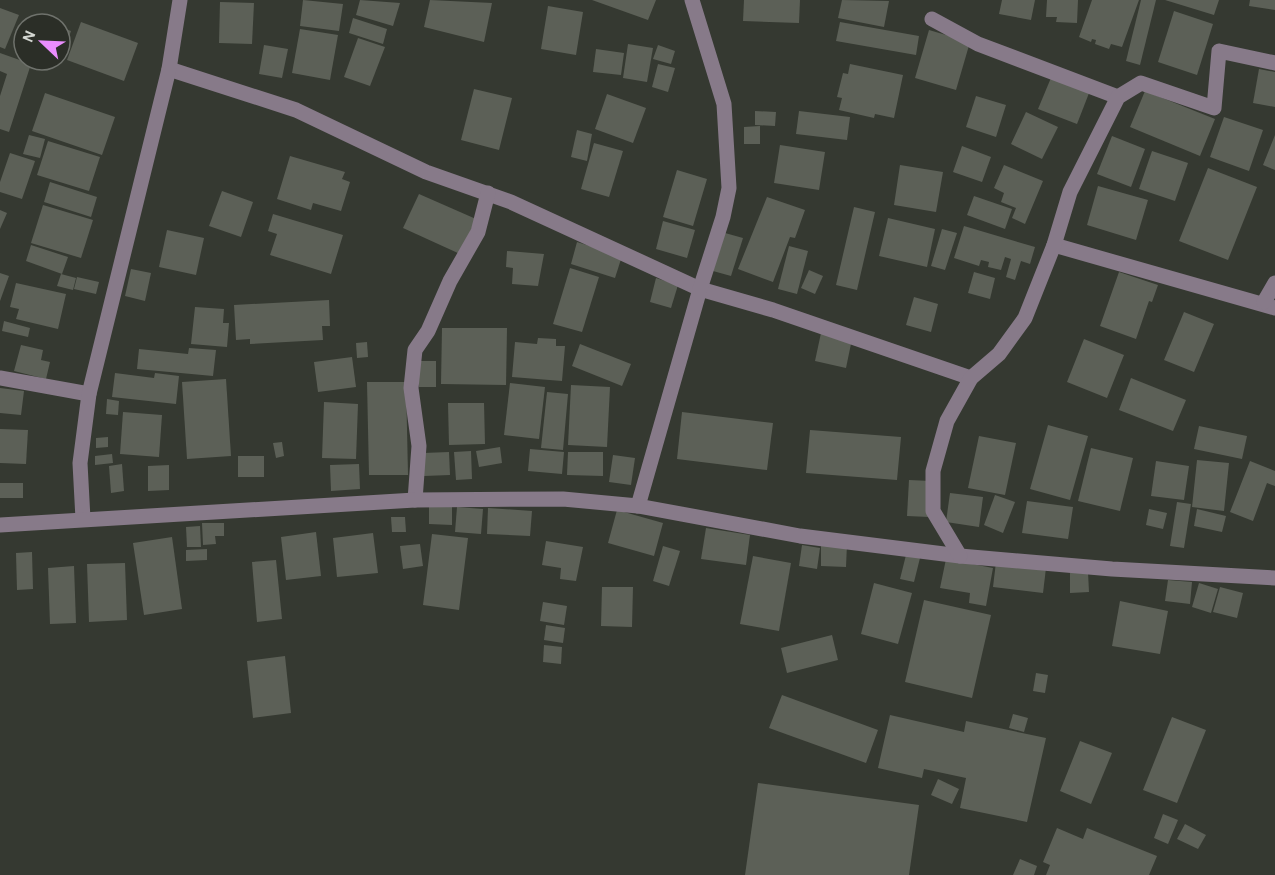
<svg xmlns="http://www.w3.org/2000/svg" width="1275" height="875" viewBox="0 0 1275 875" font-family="'Alegreya Sans',sans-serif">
<rect width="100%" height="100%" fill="#353931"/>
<!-- building -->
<g fill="#5c6057">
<path d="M303 0 343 4 339 31 300 26Z"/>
<path d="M360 0 400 3 393 26 356 15Z"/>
<path d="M430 0 492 3 484 42 424 27Z"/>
<path d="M592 0H656L648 20Z"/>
<path d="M744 0H800L799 23 743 21Z"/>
<path d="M842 0 889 1 884 27 838 18Z"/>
<path d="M1002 0H1035L1031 20 999 14Z"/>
<path d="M1047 0H1078L1077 23 1056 22 1057 17H1046Z"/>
<path d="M1092 0H1139L1122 47 1111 44 1109 49 1095 44 1096 40 1092 39 1091 42 1079 37Z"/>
<path d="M1141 0H1156L1140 65 1126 61Z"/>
<path d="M1165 0H1219L1214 15Z"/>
<path d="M1250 0H1275V10L1249 6Z"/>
<path d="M220 2 254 3 252 44 219 43Z"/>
<path d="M548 6 583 12 576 55 541 49Z"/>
<path d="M0 8 19 15 5 49 0 47Z"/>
<path d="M1174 11 1213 24 1197 75 1158 62Z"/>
<path d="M353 18 387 29 383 44 349 33Z"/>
<path d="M81 22 138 43 124 81 67 60Z"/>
<path d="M840 22 919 36 916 55 836 41Z"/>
<path d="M60 27 71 31 60 62Z"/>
<path d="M300 29 338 35 330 80 292 73Z"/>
<path d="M929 30 970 42 956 90 915 78Z"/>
<path d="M358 38 385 47 370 86 344 77Z"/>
<path d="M628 44 653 48 647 82 623 78Z"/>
<path d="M264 45 288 49 282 78 259 74Z"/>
<path d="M658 45 675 51 671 64 653 59Z"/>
<path d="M596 49 624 53 621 75 593 72Z"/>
<path d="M0 53 31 64 9 132 0 129V96L7 74 0 71Z"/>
<path d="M658 64 675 68 668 92 652 87Z"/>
<path d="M850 64 903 75 894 118 875 114 874 118 839 110 842 98 837 97 843 73 848 74Z"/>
<path d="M1259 69 1275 72V107L1253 103Z"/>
<path d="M1053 73 1091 88 1077 124 1038 109Z"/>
<path d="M474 89 512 98 499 150 461 140Z"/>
<path d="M1145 91 1215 119 1200 156 1130 127Z"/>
<path d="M45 93 115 117 102 155 32 131Z"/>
<path d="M607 94 646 108 633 143 595 129Z"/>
<path d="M976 96 1006 105 996 137 966 127Z"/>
<path d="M755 111 776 112 775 126 755 125Z"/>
<path d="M799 111 850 117 847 140 796 134Z"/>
<path d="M1026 112 1058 127 1042 159 1011 144Z"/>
<path d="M1224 117 1263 130 1249 171 1210 157Z"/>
<path d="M760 126V144H744V127Z"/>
<path d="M577 130 592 134 587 161 571 157Z"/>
<path d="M29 135 45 139 40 158 23 154Z"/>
<path d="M1275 135V170L1263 165Z"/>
<path d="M1112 136 1145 149 1131 187 1097 174Z"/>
<path d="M48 141 100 157 89 191 37 175Z"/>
<path d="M594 143 623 151 609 197 581 189Z"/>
<path d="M780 145 825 152 819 190 774 183Z"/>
<path d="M962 146 991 157 982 182 953 172Z"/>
<path d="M1152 151 1188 163 1175 201 1139 189Z"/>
<path d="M10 153 35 161 22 199 0 192V182Z"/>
<path d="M290 156 345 172 342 179 350 182 341 211 313 203 311 210 277 199Z"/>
<path d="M900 165 943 172 936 212 894 205Z"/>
<path d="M1004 165 1043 181 1025 224 1012 218 1016 208 1001 202 1004 193 994 188Z"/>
<path d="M1208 168 1257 187 1228 260 1179 241Z"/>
<path d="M677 170 707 179 693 226 663 217Z"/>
<path d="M50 182 97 197 91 217 44 202Z"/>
<path d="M1098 186 1148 200 1136 240 1087 225Z"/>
<path d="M222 191 253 202 241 237 209 226Z"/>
<path d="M419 194 476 219 460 254 403 228Z"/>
<path d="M974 196 1012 209 1005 229 967 215Z"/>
<path d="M767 197 805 210 795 238 790 237 773 282 738 269Z"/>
<path d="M43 205 93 220 81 258 31 243Z"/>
<path d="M854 207 875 212 857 290 836 285Z"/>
<path d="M0 210 7 213 0 229Z"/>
<path d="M273 214 343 235 331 274 270 255 277 234 268 231Z"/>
<path d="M888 218 935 229 927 267 879 256Z"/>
<path d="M663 221 695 230 687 258 656 249Z"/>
<path d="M964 226 1035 247 1030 264 1021 261 1015 280 1006 277 1011 259 1005 257 1001 270 988 267 989 262 981 260 979 266 954 258Z"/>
<path d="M942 229 957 233 945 270 931 266Z"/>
<path d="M167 230 204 238 196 275 159 267Z"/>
<path d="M725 233 743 238 731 276 713 271Z"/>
<path d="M577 242 622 256 615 278 571 264Z"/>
<path d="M31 245 68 257 62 274 26 261Z"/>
<path d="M789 246 808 251 797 294 778 289Z"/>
<path d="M507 251 544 254 538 286 512 284 513 268 506 267Z"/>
<path d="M570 268 599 277 582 332 553 324Z"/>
<path d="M131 269 151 273 145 301 125 296Z"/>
<path d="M809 270 823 276 815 294 801 288Z"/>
<path d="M974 272 995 278 990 299 968 293Z"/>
<path d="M1119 272 1158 285 1152 302 1149 301 1136 339 1100 326Z"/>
<path d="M0 273 9 276 0 301Z"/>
<path d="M61 274 76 278 73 290 57 286Z"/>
<path d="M77 277 99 282 96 294 74 289Z"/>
<path d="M656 278 678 285 671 308 650 302Z"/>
<path d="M16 283 66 294 58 329 16 319 19 309 10 307Z"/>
<path d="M914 297 938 304 931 332 906 325Z"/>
<path d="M329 300 330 326H322L323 340 250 344V339L236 340 234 305Z"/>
<path d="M195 307 224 309 223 323H229L227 347 191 344Z"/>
<path d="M1184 312 1214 324 1194 372 1164 360Z"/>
<path d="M4 321 30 328 28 337 2 331Z"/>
<path d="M442 328H507L506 385 441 384Z"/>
<path d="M821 333 852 339 846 368 815 361Z"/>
<path d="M538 338 556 339V346H565L562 381 512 377 515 342 537 344Z"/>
<path d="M1084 339 1124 355 1107 398 1067 382Z"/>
<path d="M367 342 368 357 357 358 356 343Z"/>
<path d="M580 344 631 364 622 386 572 366Z"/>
<path d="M21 345 43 350 41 360 50 362 46 379 14 371Z"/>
<path d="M189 348 216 350 213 376 137 369 139 349 188 354Z"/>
<path d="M352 357 356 387 318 392 314 362Z"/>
<rect x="419" y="361" width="17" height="26"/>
<path d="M115 373 154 378 155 373 179 376 176 404 112 397Z"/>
<path d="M1131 378 1186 400 1173 431 1119 410Z"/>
<path d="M226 379 231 456 187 459 182 382Z"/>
<path d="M367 382H406L408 475H369Z"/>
<path d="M510 383 545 387 539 439 504 435Z"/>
<path d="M571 385 610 387 607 447 568 445Z"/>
<path d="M0 388 24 391 21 415 0 413Z"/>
<path d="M547 392 568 394 563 450 541 448Z"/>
<path d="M107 399 119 401 118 415 106 414Z"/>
<path d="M324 402 358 404 356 459 322 458Z"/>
<path d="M448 403H484L485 444 449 445Z"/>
<path d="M123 412 162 415 159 457 120 454Z"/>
<path d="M682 412 773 423 767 470 677 459Z"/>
<path d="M1048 425 1088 436 1070 500 1030 489Z"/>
<path d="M1199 426 1247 436 1242 459 1194 449Z"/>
<path d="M0 429 28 430 26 464 0 463Z"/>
<path d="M810 430 901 437 897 480 806 473Z"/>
<path d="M979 436 1016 443 1005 495 968 488Z"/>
<path d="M108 437V447L96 448V438Z"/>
<path d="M282 442 284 456 276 458 273 443Z"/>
<path d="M500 447 502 463 479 467 476 451Z"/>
<path d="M1091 448 1133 458 1120 511 1078 501Z"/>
<path d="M530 449 564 452 562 474 528 471Z"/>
<path d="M471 451 472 479 456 480 454 452Z"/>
<path d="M449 452 450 475 424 476 423 453Z"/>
<path d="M568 452H603V476L567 475Z"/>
<path d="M112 454 113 463 95 465V456Z"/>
<path d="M613 455 635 458 631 485 609 482Z"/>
<rect x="238" y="456" width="26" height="21"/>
<path d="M1197 460 1229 463 1224 511 1192 507Z"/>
<path d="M1156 461 1189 466 1184 500 1151 496Z"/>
<path d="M1250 461 1275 471V486L1267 483 1253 521 1230 512Z"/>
<path d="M122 464 124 491 111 493 109 466Z"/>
<path d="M359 464 360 489 331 491 330 465Z"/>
<path d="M169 465V490L148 491V466Z"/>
<path d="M909 480 931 481 929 517 907 516Z"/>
<rect x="0" y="483" width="23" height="15"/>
<path d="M950 493 983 497 979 527 946 522Z"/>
<path d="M995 495 1015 502 1003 533 984 525Z"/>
<path d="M1027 501 1073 507 1068 539 1022 533Z"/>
<path d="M1177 502 1191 504 1184 548 1170 546Z"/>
<path d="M429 507H452V525L429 524Z"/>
<path d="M457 507 483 509 481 534 455 532Z"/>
<path d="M488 508 532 511 530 536 487 534Z"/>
<path d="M1149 509 1167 513 1163 529 1146 525Z"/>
<path d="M1197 509 1226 516 1222 532 1194 526Z"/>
<path d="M617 510 663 523 654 556 608 543Z"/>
<path d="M391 517H405L406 532H392Z"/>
<path d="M202 523H224V536H215L216 544 203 545Z"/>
<path d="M200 526 201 547H187L186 527Z"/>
<path d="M706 528 750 535 746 565 701 559Z"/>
<path d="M316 532 321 576 286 580 281 537Z"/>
<path d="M373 533 378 573 337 577 333 538Z"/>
<path d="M432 534 468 538 459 610 423 605Z"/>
<path d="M172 537 182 609 144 615 133 543Z"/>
<path d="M546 541 583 547 576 581 560 579 561 568 542 565Z"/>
<path d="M821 543 847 544 846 567 821 566Z"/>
<path d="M420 544 423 566 403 569 400 546Z"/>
<path d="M802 545 820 548 817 569 799 566Z"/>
<path d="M663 546 680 551 669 586 653 581Z"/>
<path d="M207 549V560L186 561V550Z"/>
<path d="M32 552 33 589 17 590 16 553Z"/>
<path d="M906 555 920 558 914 582 900 579Z"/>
<path d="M753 556 791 563 779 631 740 624Z"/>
<path d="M946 559 993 568 986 606 969 603 970 593 940 588Z"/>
<path d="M276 560 282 619 257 622 252 562Z"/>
<path d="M996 562 1046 568 1043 593 993 587Z"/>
<path d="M125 563 127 620 89 622 87 564Z"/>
<path d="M74 566 76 623 50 624 48 568Z"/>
<path d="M1088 572 1089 592 1070 593V573Z"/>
<path d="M1168 580 1192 582 1190 604 1165 601Z"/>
<path d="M874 583 912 593 898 644 861 634Z"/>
<path d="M1199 583 1218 589 1211 613 1192 607Z"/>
<path d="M602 587H633L632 627 601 626Z"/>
<path d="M1220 587 1243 593 1237 618 1213 612Z"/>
<path d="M924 600 991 615 972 698 905 682Z"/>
<path d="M1120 601 1168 611 1160 654 1112 646Z"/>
<path d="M543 602 567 606 564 625 540 621Z"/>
<path d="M546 625 565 628 563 643 544 640Z"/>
<path d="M832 635 838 660 787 673 781 648Z"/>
<path d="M544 645 562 647 561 664 543 662Z"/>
<path d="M285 656 291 713 253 718 247 661Z"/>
<path d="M1036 673 1048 675 1045 693 1033 691Z"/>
<path d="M782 695 878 730 866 763 769 728Z"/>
<path d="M1013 714 1028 718 1024 732 1009 728Z"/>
<path d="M890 715 964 732 966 721 1046 738 1027 822 960 808 966 778 924 769 922 778 878 768Z"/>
<path d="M1172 717 1206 730 1177 803 1143 790Z"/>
<path d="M1080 741 1112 753 1091 804 1060 791Z"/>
<path d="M938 779 959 789 952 804 931 795Z"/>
<path d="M758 783 919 805 909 875H745Z"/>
<path d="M1163 814 1178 820 1168 844 1154 838Z"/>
<path d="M1185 824 1206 835 1198 849 1177 839Z"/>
<path d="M1057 828 1083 839 1087 828 1157 856 1149 875H1046L1050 865 1043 862Z"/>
<path d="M1020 859 1037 866 1034 875H1013Z"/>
</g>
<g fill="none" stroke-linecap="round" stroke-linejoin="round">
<!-- minor -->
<g stroke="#877a89" stroke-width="15">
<path d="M932 19 978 44 1118 97"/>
<path d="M169 69 296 110 426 172 511 202 700 289 773 310 971 378"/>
<path d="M1054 245 1275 308"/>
<path d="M1264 302 1275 283"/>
<path d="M0 378 89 394"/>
<path d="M415 500 419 446 411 388 415 350 428 331 450 281 478 232 488 193"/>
<path d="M638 506 700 289 723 217 729 188 724 104 692 0"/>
<path d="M83 519 80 463 89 394 169 69 180 0"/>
<path d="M0 525 415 500 563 499 638 506 800 536 960 556 1112 569 1275 578"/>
<path d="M960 556 933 511V471L947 421 971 378 999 354 1025 318 1054 245 1070 192 1118 97 1141 83 1214 108 1219 51 1275 63"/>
</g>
</g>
<!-- north arrow -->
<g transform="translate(42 42) rotate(293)"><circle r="28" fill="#2b2e27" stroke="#6f726c" stroke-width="1.5"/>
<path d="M0-4.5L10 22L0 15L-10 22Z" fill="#ea8dfd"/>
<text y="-9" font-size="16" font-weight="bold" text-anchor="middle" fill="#d5d8d3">N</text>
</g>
</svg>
